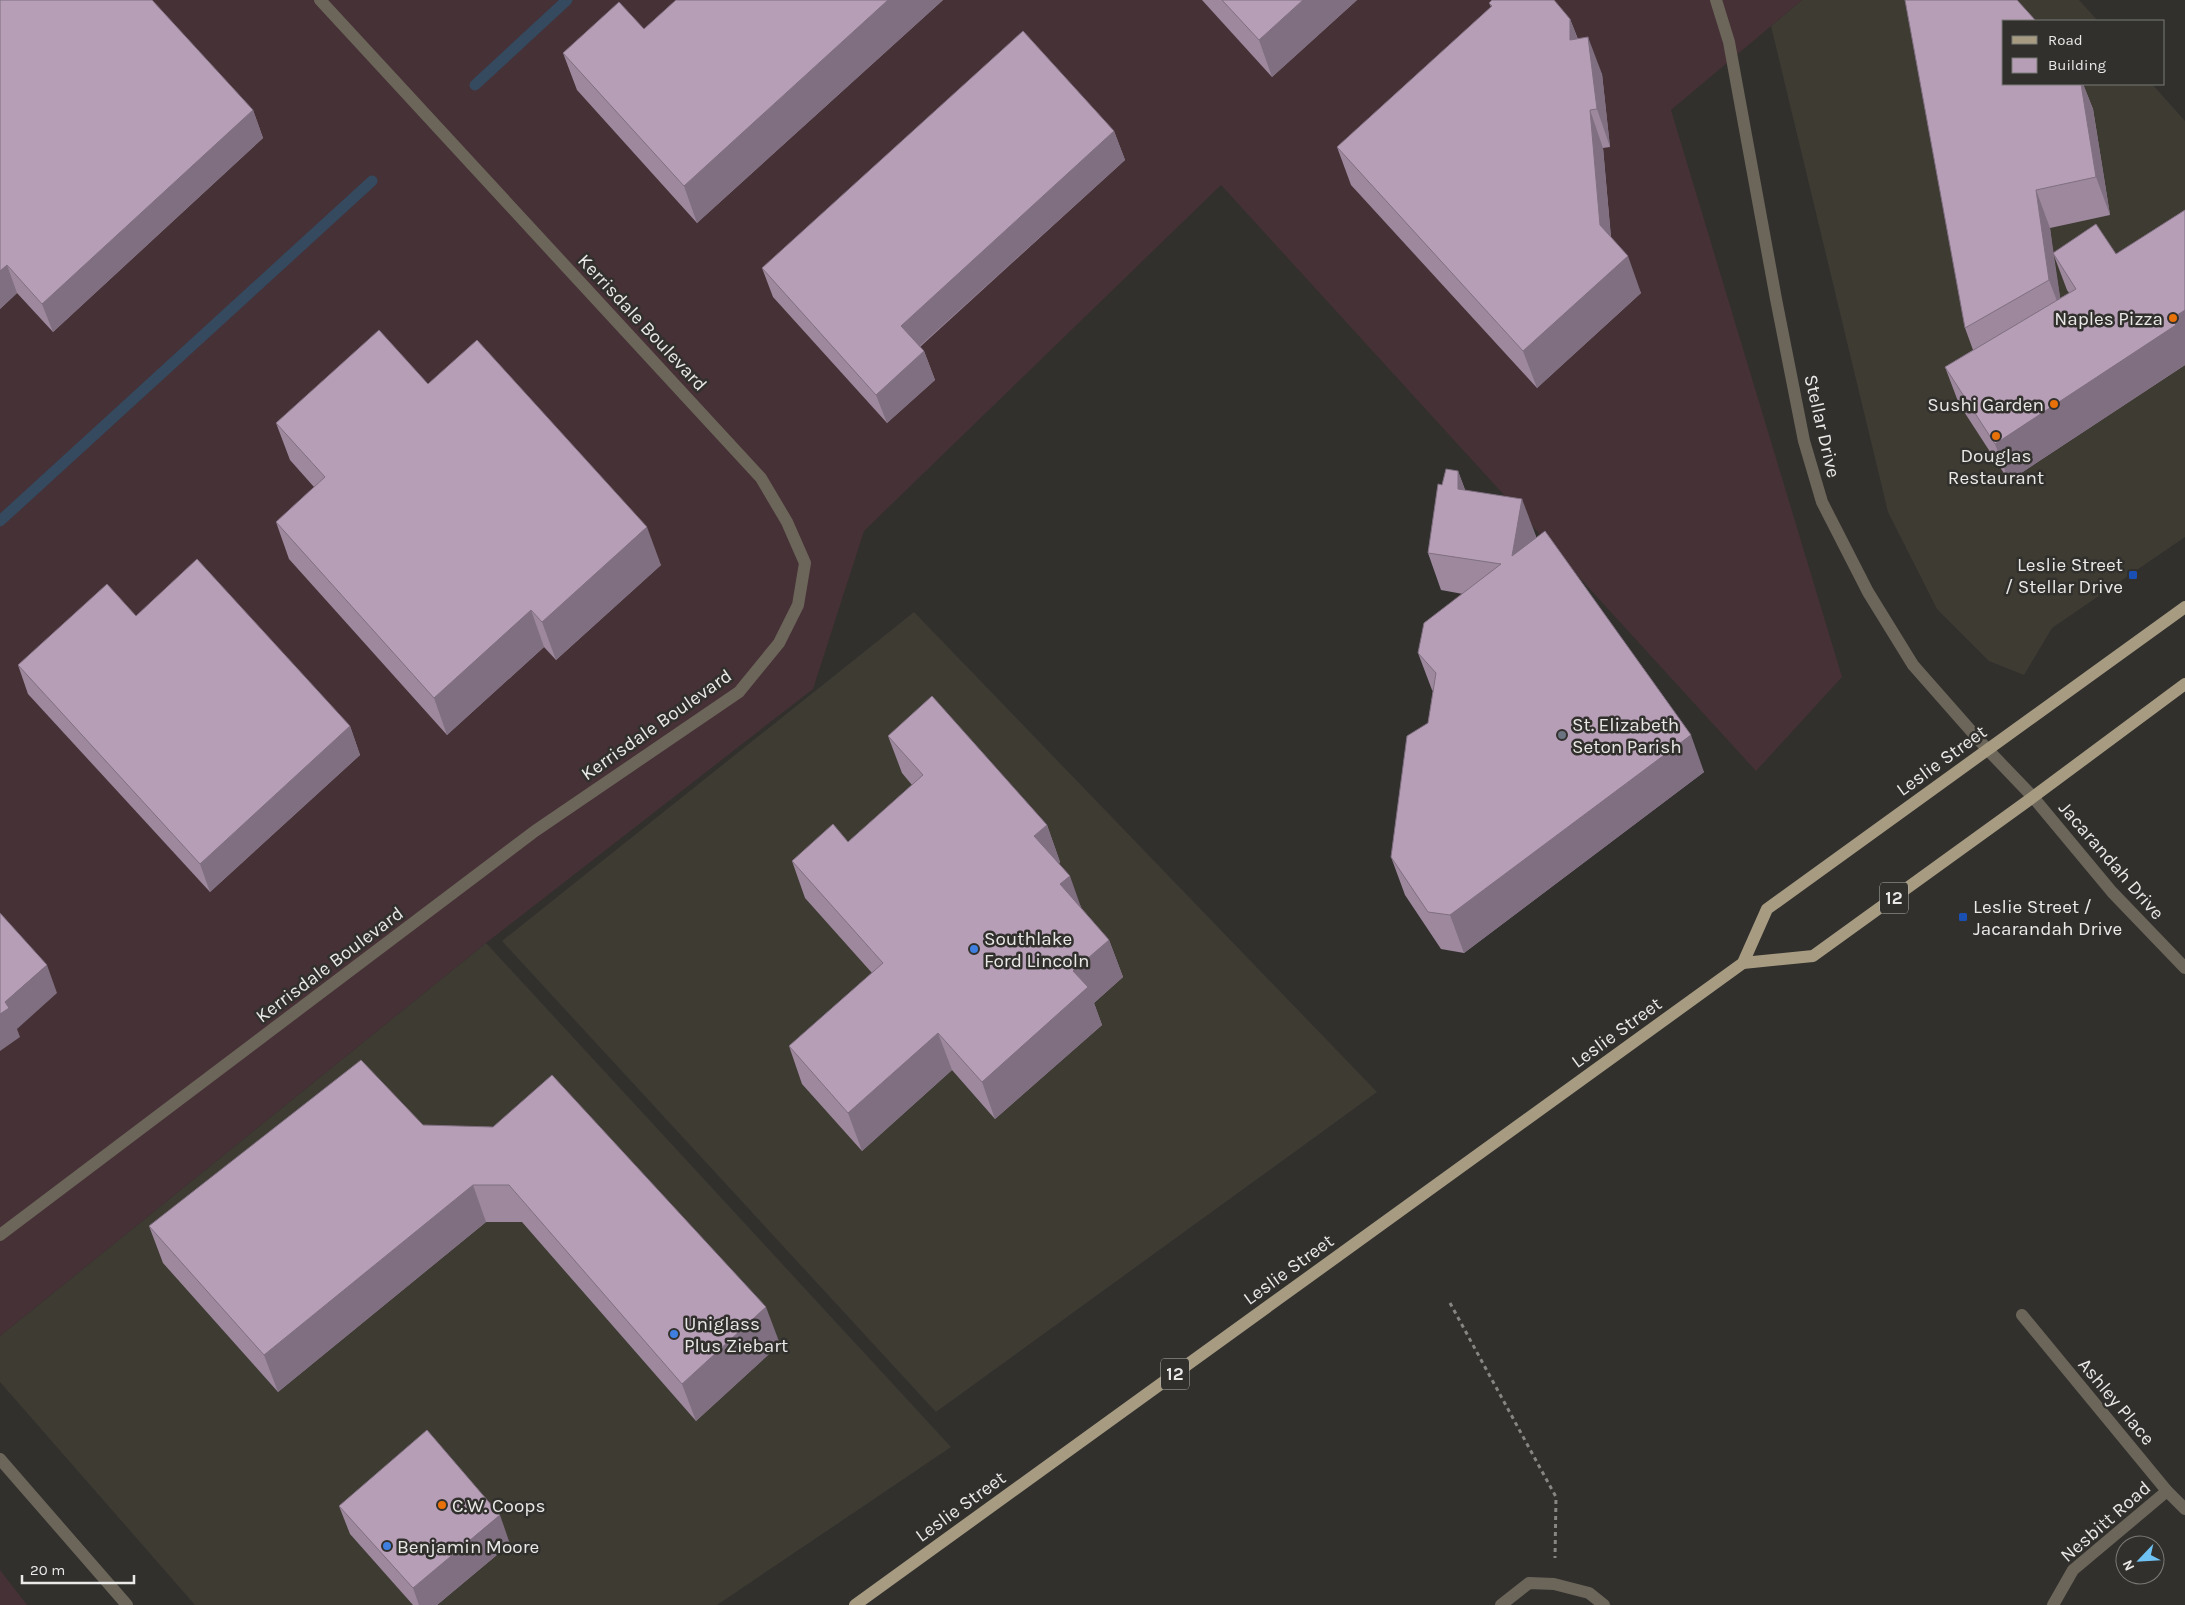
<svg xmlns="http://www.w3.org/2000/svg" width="2185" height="1605" viewBox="0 0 2185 1605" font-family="Karla,sans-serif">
<rect width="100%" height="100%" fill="#31302d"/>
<!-- built -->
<g fill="#3e3b33">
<path d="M1802 0H2079L2098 21H2004V84H2152L2185 121V537L2052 628 2024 675 1989 661 1937 609 1888 512 1771 26Z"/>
<path d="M914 612 1377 1092 936 1412 502 941Z"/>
<path d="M486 943 951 1447 717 1605H195L0 1382V1336Z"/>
</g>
<!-- industrial -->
<g fill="#453136">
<path d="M0 0H1802L1671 110 1842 677 1756 771 1221 185 864 531 813 689 486 943 0 1336Z"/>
<path d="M0 1570 27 1605H0Z"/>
</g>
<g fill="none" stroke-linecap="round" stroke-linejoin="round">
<!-- stream -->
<g stroke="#35495f" stroke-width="11">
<path d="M475 85 567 0"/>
<path d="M0 521 372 181"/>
</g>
<!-- path -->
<path stroke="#878684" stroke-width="3" stroke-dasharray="4 4" stroke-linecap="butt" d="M1450 1303 1556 1497 1555 1558"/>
<!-- street -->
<g stroke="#6c665a" stroke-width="12">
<path d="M1716 0 1729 42 1776 299 1804 441 1822 502 1868 592 1913 665 1987 749 2033 797 2112 892 2185 968"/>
<path d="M0 1235 535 831 739 692 779 643 798 605 805 563 787 522 761 478 320 0"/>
<path d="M2022 1315 2167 1491 2185 1509"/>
<path d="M0 1459 127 1605"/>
<path d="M1501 1605 1529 1583 1554 1584 1589 1593 1604 1605"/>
<path d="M2053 1605 2073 1570 2167 1491"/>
</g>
<!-- primary -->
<g stroke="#a79b82" stroke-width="12">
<path d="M1743 963 1813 956 2033 797 2185 684"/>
<path d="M855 1605 1743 963 1767 909 2185 607"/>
</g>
</g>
<!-- wall -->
<g fill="#9d889d" fill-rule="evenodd">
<path d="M0 0 253 110 263 138 53 332 17 293 0 309Z"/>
<path d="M676 0H943L697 223 577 90 563 53 644 29Z"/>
<path d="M1202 0H1357L1272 77Z"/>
<path d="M1489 3 1570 19 1578 39 1602 74 1610 147 1603 148 1611 237 1641 293 1537 388 1351 185 1337 147 1491 7Z"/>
<path d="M2004 84H2083L2093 109 2110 215 2050 228 2053 253 2116 254 2185 210V365L2009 481 1959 404 1945 367 1973 350 1965 328ZM2053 253 2067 290 2069 293 2060 298Z"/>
<path d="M1114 131 1125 160 920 347 924 351 935 380 887 423 773 297 762 268Z"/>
<path d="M428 384 661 565 556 660 544 647 447 735 289 559 276 522 314 487 290 460 276 423Z"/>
<path d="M1458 471 1465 490 1536 536V538L1704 772 1464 953 1441 949 1405 895 1391 857 1428 723 1433 691 1432 690 1418 653 1463 594 1441 590 1428 553 1442 485Z"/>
<path d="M136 616 350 726 360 755 210 892 28 694 18 665Z"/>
<path d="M888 736 1047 825 1060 862 1059 864 1082 909 1109 940 1123 977 1094 1003 1102 1025 995 1119 952 1070 862 1151 802 1084 789 1046 872 973 805 898 792 861 848 842 912 785 902 773Z"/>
<path d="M423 1125 780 1344 696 1421 522 1222H486L278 1392 163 1263 149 1226Z"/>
<path d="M339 1506 510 1544 437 1605H413L350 1534Z"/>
</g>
<!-- shaded-wall -->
<g fill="#7f6f80">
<path d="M888 0H943L697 223 684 186Z"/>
<path d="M1303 0H1357L1272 77 1259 40Z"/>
<path d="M1570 19 1584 56 1570 40Z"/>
<path d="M1588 37 1602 74 1610 147 1597 109Z"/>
<path d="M2081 84H2083L2093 109 2110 215 2096 177Z"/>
<path d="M253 110 263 138 53 332 42 304Z"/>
<path d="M1590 110 1603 148 1613 262 1600 225Z"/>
<path d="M1114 131 1125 160 911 354 901 326Z"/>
<path d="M2036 190 2050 228 2063 317 2049 280Z"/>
<path d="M1628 256 1641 293 1537 388 1523 351Z"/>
<path d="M7 265 17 293 0 309V271Z"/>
<path d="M2185 310V365L2009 481 1995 444Z"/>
<path d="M924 351 935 380 887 423 876 395Z"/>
<path d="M1458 471 1472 508 1458 489Z"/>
<path d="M1522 499 1536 536 1525 594 1512 556Z"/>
<path d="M647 527 661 565 556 660 542 622Z"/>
<path d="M531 610 544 647 447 735 434 698Z"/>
<path d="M350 726 360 755 210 892 200 864Z"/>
<path d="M1691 735 1704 772 1464 953 1450 915Z"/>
<path d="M1047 825 1060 862 1048 873 1034 836Z"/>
<path d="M1070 876 1083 913 1060 884Z"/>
<path d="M1109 940 1123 977 1094 1003 1102 1025 995 1119 982 1082 1073 971Z"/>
<path d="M47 965 57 993 17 1029 20 1037 0 1051V1014L5 1002Z"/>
<path d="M938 1033 952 1070 862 1151 848 1113Z"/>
<path d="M473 1185 486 1222 278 1392 264 1355Z"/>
<path d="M766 1307 780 1344 696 1421 682 1384Z"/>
<path d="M500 1515 510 1544 437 1605H419L413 1588Z"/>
</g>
<!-- building -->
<g fill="#b69eb7" stroke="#7f6f80">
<path d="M0 0H152L253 110 42 304 7 265 0 271Z"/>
<path d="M676 0H888L684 186 563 53 619 2 644 29Z"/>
<path d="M1222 0H1303L1259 40Z"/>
<path d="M1492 0H1554L1570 19V40L1588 37 1597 109 1590 110 1600 225 1628 256 1523 351 1337 147 1492 6 1489 3Z"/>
<path d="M1905 0H2017L2036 21H2004V84H2081L2096 177 2036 190 2049 280 1965 328Z"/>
<path d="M1023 31 1114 131 901 326 924 351 876 395 762 268Z"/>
<path d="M2185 210V310L2171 319 2176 325 1995 444 1945 367 2076 289 2053 253 2096 224 2116 254Z"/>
<path d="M379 330 428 384 477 340 647 527 542 622 531 610 434 698 276 522 325 477 276 423Z"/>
<path d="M1446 469 1458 471V489L1522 499 1512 556 1545 531 1691 735 1450 915 1428 912 1391 857 1407 736 1428 723 1436 673 1418 653 1424 623 1501 564 1428 553 1438 484 1442 485Z"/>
<path d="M197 559 350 726 200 864 18 665 107 584 136 616Z"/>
<path d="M932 696 1047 825 1034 836 1070 876 1060 884 1109 940 1073 971 1088 987 982 1082 938 1033 848 1113 789 1046 883 963 792 861 833 824 848 842 923 775 888 736Z"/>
<path d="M0 913 47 965 5 1002 9 1008 0 1014Z"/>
<path d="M361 1060 423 1125 493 1127 552 1075 766 1307 682 1384 509 1185H473L264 1355 149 1226Z"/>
<path d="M427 1430 500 1515 413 1588 339 1506Z"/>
</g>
<!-- markers -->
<g fill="#e8710a" stroke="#31302d" stroke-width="2">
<circle cx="2173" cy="318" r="5"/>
<circle cx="2054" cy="404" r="5"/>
<circle cx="1996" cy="436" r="5"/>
<circle cx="442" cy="1505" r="5"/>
</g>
<g fill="#1a4fb4" stroke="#31302d" stroke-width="2">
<rect x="2128" y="570" width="10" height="10" rx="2.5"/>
<rect x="1958" y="912" width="10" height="10" rx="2.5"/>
</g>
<circle fill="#6b7280" stroke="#31302d" stroke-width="2" cx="1562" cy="735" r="5"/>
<g fill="#3f7fe0" stroke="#31302d" stroke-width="2">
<circle cx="974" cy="949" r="5"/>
<circle cx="674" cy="1334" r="5"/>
<circle cx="387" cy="1546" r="5"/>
</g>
<g text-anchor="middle" stroke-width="5" stroke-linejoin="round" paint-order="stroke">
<!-- shield labels -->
<g fill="#31302d" stroke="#b2b2b0" stroke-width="1">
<rect x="1880" y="882.5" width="28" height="31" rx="4"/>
<rect x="1161" y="1358.5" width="28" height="31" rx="4"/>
</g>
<g font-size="18" font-weight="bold" fill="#eae9e8">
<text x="1894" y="904">12</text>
<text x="1175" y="1380">12</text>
</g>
<!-- poi labels -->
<g font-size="19" fill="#eae9e8" stroke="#31302d" text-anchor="start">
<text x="2163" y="325" text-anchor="end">Naples Pizza</text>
<text x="2044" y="411" text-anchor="end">Sushi Garden</text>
<text x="1996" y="462" text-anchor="middle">Douglas<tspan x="1996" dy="22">Restaurant</tspan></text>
<text x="2123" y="571" text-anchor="end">Leslie Street<tspan x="2123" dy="22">/ Stellar Drive</tspan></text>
<text x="1572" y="731">St. Elizabeth<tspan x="1572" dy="22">Seton Parish</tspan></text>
<text x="1973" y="913">Leslie Street /<tspan x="1973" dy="22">Jacarandah Drive</tspan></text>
<text x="984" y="945">Southlake<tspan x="984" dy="22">Ford Lincoln</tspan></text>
<text x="684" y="1330">Uniglass<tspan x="684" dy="22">Plus Ziebart</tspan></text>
<text x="452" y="1512">C.W. Coops</text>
<text x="397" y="1553">Benjamin Moore</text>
</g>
<!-- street labels -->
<g font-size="19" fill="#eae9e8" stroke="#31302d">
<text transform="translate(643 322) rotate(47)" y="7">Kerrisdale Boulevard</text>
<text transform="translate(1823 426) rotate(77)" y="7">Stellar Drive</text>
<text transform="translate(656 724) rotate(-35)" y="7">Kerrisdale Boulevard</text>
<text transform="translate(1941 760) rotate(-36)" y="7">Leslie Street</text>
<text transform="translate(2112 860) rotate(49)" y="7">Jacarandah Drive</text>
<text transform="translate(329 964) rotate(-37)" y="7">Kerrisdale Boulevard</text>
<text transform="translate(1616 1032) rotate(-36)" y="7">Leslie Street</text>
<text transform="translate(1288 1269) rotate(-36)" y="7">Leslie Street</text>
<text transform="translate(2117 1401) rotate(50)" y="7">Ashley Place</text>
<text transform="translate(960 1506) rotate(-36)" y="7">Leslie Street</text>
<text transform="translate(2105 1521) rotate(-41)" y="7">Nesbitt Road</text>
</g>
</g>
<!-- legend -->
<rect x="2002" y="20" width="162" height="65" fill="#31302d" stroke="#7b7a78"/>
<rect x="2012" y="36" width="25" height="8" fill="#a79b82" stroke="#7b7a78"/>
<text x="2048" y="45" font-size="15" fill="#eae9e8">Road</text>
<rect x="2012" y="58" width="25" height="15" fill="#b69eb7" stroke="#7b7a78"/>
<text x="2048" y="70" font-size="15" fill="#eae9e8">Building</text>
<!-- north arrow -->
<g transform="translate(2140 1560) rotate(245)"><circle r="24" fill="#31302d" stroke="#7b7a78"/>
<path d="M0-4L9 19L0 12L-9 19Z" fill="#6fc2f4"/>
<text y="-8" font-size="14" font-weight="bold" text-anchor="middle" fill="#eae9e8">N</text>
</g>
<!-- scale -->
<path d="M22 1575v8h112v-8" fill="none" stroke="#eae9e8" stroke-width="2.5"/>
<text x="30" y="1575" font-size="15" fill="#eae9e8" stroke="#31302d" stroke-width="4" paint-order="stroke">20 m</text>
</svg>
